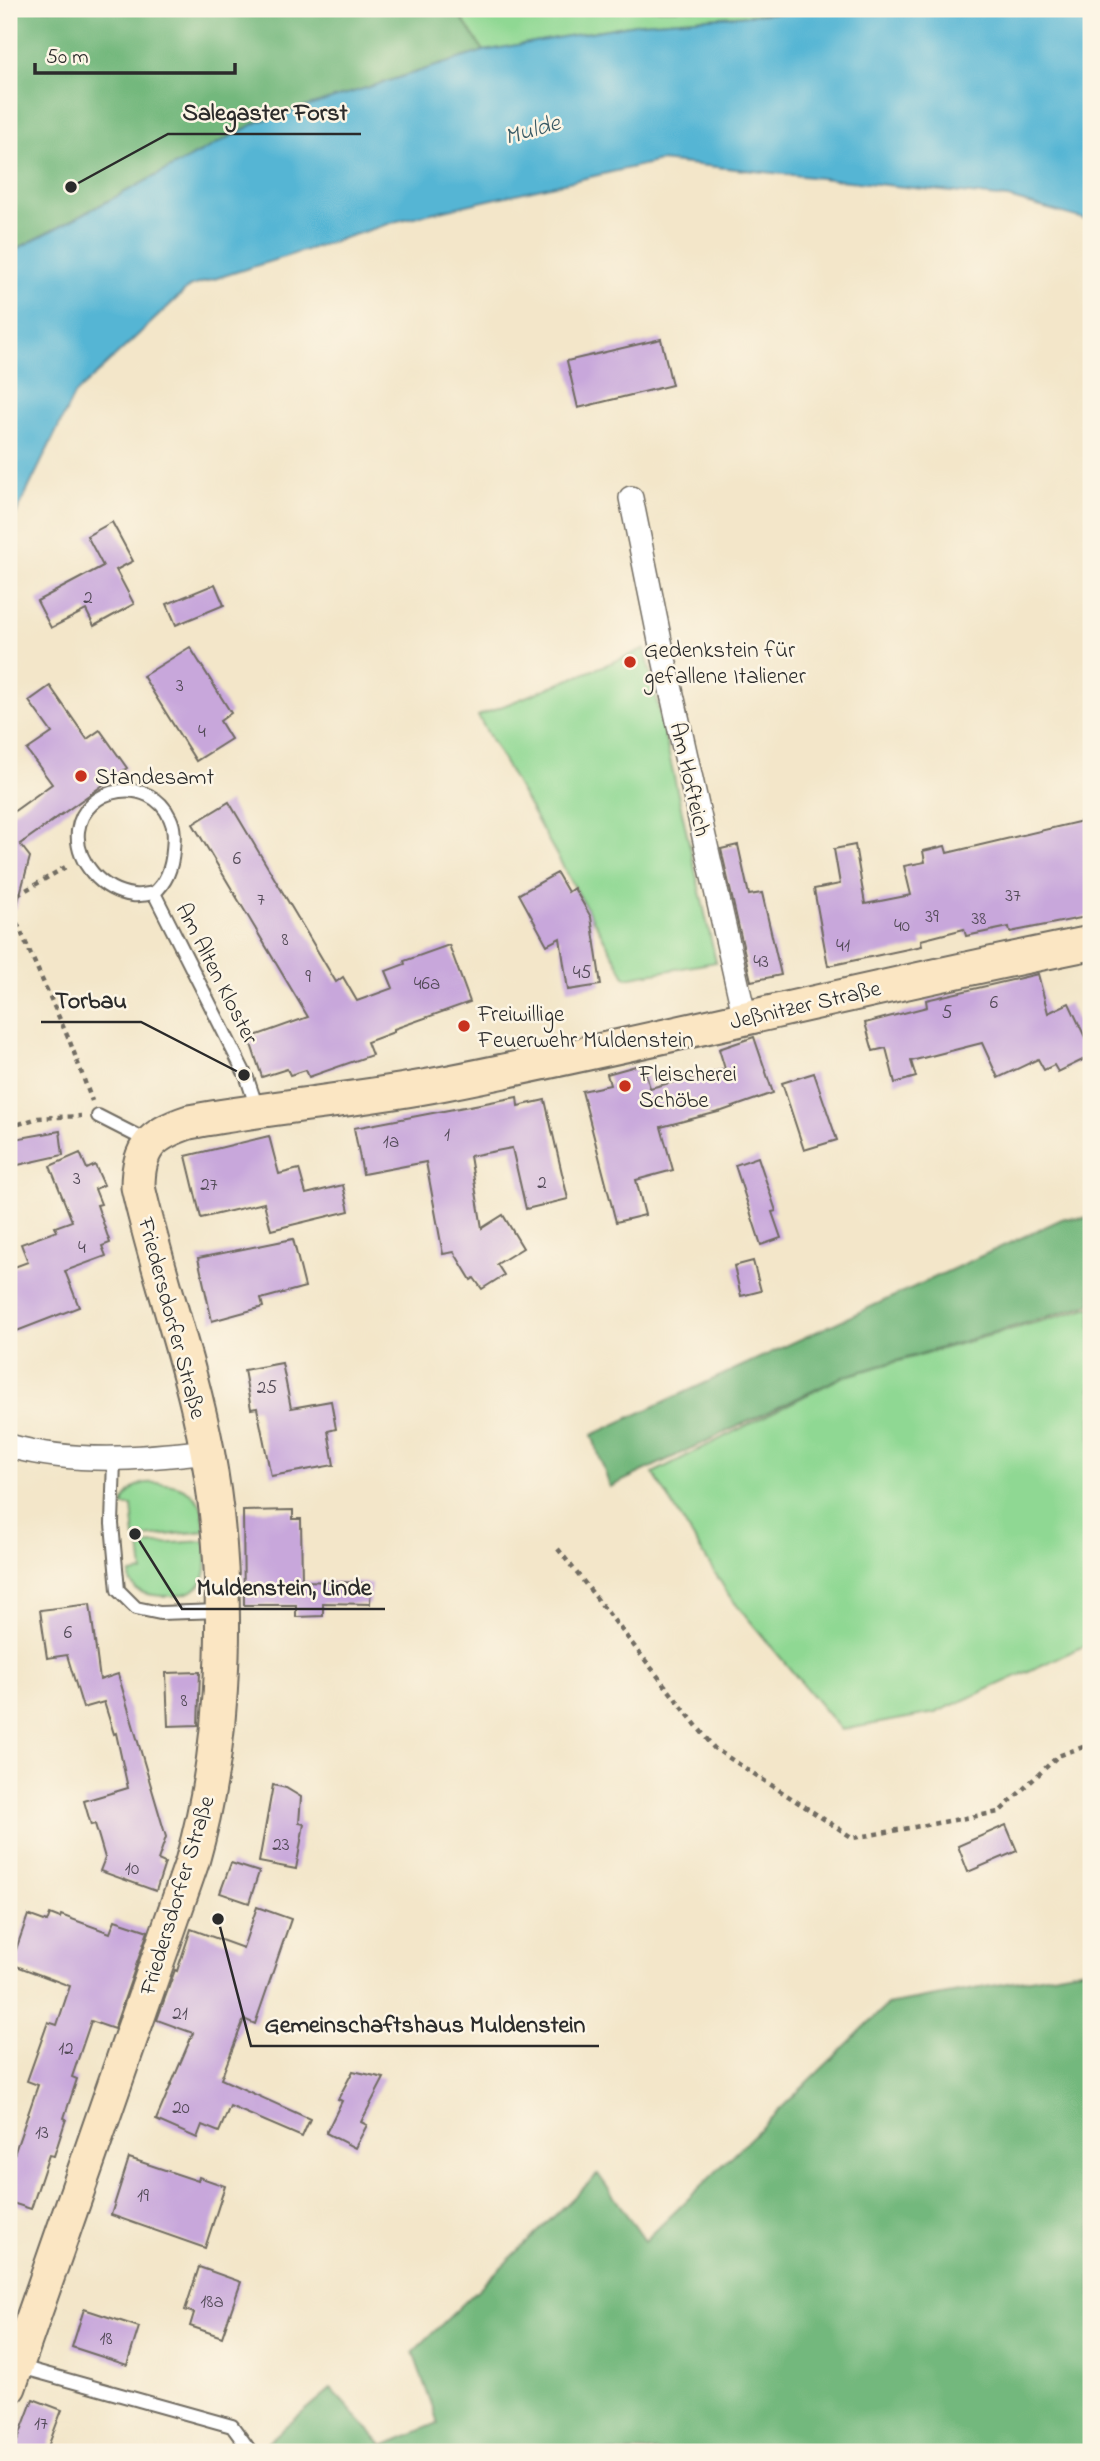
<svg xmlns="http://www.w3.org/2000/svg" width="1100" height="2461" viewBox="0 0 1100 2461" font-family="'Indie Flower',sans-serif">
<rect width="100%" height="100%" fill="#fcf5e5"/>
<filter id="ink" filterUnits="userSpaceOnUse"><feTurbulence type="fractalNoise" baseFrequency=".0143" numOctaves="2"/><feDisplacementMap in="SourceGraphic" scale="14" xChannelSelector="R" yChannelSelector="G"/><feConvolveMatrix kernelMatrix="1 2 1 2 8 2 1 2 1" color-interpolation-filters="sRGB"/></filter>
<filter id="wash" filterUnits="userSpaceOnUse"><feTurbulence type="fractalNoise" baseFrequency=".00686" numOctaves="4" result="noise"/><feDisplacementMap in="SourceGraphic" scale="28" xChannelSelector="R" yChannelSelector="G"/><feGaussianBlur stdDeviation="1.57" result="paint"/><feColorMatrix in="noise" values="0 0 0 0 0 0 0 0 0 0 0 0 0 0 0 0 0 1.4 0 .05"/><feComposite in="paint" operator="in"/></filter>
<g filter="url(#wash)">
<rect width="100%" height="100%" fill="#f3e6c9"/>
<!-- green -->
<g fill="#8fd893" stroke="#5d825f" stroke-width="2">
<path d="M455 9H825L641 23 484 51Z"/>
<path d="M645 649 716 962 626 978 478 716Z"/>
<path d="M1091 1307V1643L935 1713 841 1730 730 1597 653 1473 842 1377Z"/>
<path d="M145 1483C167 1482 193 1485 202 1509 204 1515 204 1524 205 1531L135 1538 132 1506H123C125 1494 134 1486 145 1483Z"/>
<path d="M206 1541C206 1551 208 1565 205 1575 198 1601 154 1599 136 1590L130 1581 131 1574 143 1572 140 1545Z"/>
</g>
<!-- forest -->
<g fill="#73b87d" stroke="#4f7254" stroke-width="2">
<path d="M9 9H455L484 51 258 122 9 253Z"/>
<path d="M1064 1218 1091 1219V1304L842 1377 610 1487 592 1435Z"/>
<path d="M1091 1968V2452H256L331 2389 383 2446 438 2423 413 2352 598 2174 645 2241 887 2005Z"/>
</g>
<!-- water -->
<path fill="#55b5d4" stroke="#407080" stroke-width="2" d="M835 9H1028L1091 15V221L1008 198 660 161 401 220 189 287 74 395 9 528V253L258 122 484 51 641 23Z"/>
<g id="blocks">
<!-- building -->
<g fill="#c8a7db">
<path d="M661 339 672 385 578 408 567 361Z"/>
<path d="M112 522 133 561 116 570 134 604 94 626 86 610 51 628 37 601 103 566 87 536Z"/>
<path d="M215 584 224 605 176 625 167 604Z"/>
<path d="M190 647 231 713 220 721 231 739 196 761 143 676Z"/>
<path d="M50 686 87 739 100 730 127 768 20 844 30 857 16 909 9 908V815L52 784 27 750 52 733 29 701Z"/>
<path d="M229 802 336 982 343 977 357 1001 393 988 386 971 405 964 404 961 449 945 470 1002 394 1029V1032L367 1042 372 1055 309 1077 306 1070 290 1075 287 1069 262 1077 249 1038 308 1017 193 824Z"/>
<path d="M1091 819V916L1010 932 1009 927 966 936 964 929 921 940 922 946 828 966 814 889 840 884 834 849 855 845 865 904 911 895 904 866 925 862 923 851 945 846 947 853Z"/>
<path d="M738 845 749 895 762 893 781 975 751 981 721 849Z"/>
<path d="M557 873 568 892 574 888 591 917 601 985 568 990 560 938 547 945 519 894Z"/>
<path d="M1038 974 1048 1013 1069 1003 1091 1050V1056L1058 1072 1054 1065 1044 1070 1038 1059 998 1078 982 1043 911 1061 916 1077 895 1083 886 1048 873 1051 865 1023 927 1007 926 1000Z"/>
<path d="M754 1037 773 1093 722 1111 661 1127 673 1170 636 1180 645 1215 616 1222 582 1091 610 1085 607 1074 643 1064 650 1088 725 1069 719 1049Z"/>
<path d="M814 1073 837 1140 804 1150 782 1083Z"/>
<path d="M517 1097 518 1106 545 1100 568 1199 526 1209 512 1148 470 1156 482 1228 503 1215 523 1248 497 1264 504 1275 482 1289 474 1278 471 1280 454 1252 443 1254 426 1162 363 1174 354 1128Z"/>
<path d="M60 1131 63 1155 9 1167V1140Z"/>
<path d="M269 1136 279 1174 299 1169 306 1194 343 1185 349 1211 271 1230 264 1203 201 1218 186 1156Z"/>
<path d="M80 1153 87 1169 95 1165 104 1185 95 1189 101 1204 97 1205 110 1243 102 1246 106 1256 65 1271 79 1307 9 1334V1269L28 1262 21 1244 57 1231 55 1227 72 1221 50 1166Z"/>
<path d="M758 1157 776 1211 772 1212 781 1238 761 1245 735 1165Z"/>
<path d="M293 1239 305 1287 261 1299 263 1307 212 1321 198 1258Z"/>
<path d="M753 1261 761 1291 741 1296 734 1266Z"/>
<path d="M282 1363 291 1408 331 1401 336 1429 328 1431 334 1465 271 1476 257 1408 251 1409 244 1370Z"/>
<path d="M293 1510V1519H301L302 1581 371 1583 370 1604 323 1603V1616L296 1617V1605H244L243 1511Z"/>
<path d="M90 1604 100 1680 118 1674 166 1837 158 1860 165 1863 156 1891 100 1871 105 1858 95 1824 91 1825 84 1801 128 1788 116 1733 114 1734 104 1702 83 1708 67 1655 47 1658 40 1610Z"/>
<path d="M200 1672 198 1725 168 1726 166 1673Z"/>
<path d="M273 1785 286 1788 301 1797 299 1823 304 1824 296 1869 259 1862Z"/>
<path d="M1006 1825 1017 1851 968 1872 958 1846Z"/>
<path d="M231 1863 259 1872 249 1903 220 1893Z"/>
<path d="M257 1907 291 1919 255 2024 244 2019 221 2079 310 2119 302 2137 230 2106 219 2132 202 2125 197 2138 156 2120 193 2033 157 2020 175 1970 177 1971 191 1929 243 1948Z"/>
<path d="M50 1914 60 1918 61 1915 110 1933 115 1920 148 1931 114 2029 91 2021 72 2077 77 2079 64 2118 66 2119 54 2156 49 2155 31 2209 9 2202V2169L38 2085 27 2081 48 2022 57 2025 70 1986 11 1964 28 1915 47 1922Z"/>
<path d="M353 2071 384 2078 361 2122 367 2125 355 2148 326 2133 342 2101 338 2099Z"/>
<path d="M129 2158 198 2181 199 2177 225 2186 205 2248 111 2215Z"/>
<path d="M199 2267 241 2282 222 2337 190 2326 194 2313 185 2310Z"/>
<path d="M84 2309 139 2327 127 2365 72 2347Z"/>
<path d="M33 2399 62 2410 60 2415 46 2452H13Z"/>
</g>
</g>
</g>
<g filter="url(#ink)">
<use href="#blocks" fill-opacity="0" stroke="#716c62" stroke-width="2"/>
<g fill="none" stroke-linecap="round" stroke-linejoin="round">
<defs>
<g id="lane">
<path d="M154 893C147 894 139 896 133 895 102 891 75 862 78 831 84 785 151 775 170 818 175 828 174 839 173 850 172 866 167 882 154 893L244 1072"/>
<path d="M247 1078 258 1111"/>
<path d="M98 1116 151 1143"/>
<path d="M114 1459 112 1524 118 1590 136 1608 160 1613 220 1611"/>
<path d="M17 2366 232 2426 251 2452"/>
</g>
<g id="street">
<path d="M631 498 660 641 745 1019"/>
<path d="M9 1446C74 1464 141 1459 207 1451"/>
</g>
<path id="secondary" d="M9 2387 192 1862C228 1736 231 1579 207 1450 190 1361 158 1275 138 1187 138 1147 152 1134 189 1122 274 1106 361 1100 445 1083 662 1040 875 986 1091 943"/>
</defs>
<!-- lane casing -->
<use href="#lane" stroke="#716c62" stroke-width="16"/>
<!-- street casing -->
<use href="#street" stroke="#716c62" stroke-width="26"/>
<!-- secondary casing -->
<use href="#secondary" stroke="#716c62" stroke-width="37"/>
<!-- path -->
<g stroke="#716c62" stroke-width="4.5" stroke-dasharray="5 5" stroke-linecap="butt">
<path d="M9 900 69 865"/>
<path d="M9 905 70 1042 92 1101"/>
<path d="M9 1127 38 1118 81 1116"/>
<path d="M558 1549 714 1748 853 1838 999 1812 1058 1756 1091 1744"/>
</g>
<!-- lane -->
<use href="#lane" stroke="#fff" stroke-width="12"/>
<!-- street -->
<use href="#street" stroke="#fff" stroke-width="23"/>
<!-- secondary -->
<use href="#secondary" stroke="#fbe6c3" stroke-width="33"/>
</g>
</g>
<!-- markers -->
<g fill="#c8321e" stroke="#fcf5e5" stroke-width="2.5">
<circle cx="630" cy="662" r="7"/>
<circle cx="81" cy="776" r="7"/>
<circle cx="464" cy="1026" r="7"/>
<circle cx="625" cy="1086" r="7"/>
</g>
<g text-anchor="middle" stroke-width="5" stroke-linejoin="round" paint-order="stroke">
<!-- number labels -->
<g font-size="19" fill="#524a57">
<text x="88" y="603">2</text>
<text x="180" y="691">3</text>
<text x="202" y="737">4</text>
<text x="237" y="864">6</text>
<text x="1013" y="901">37</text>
<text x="261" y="905">7</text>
<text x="932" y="922">39</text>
<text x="979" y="924">38</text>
<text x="902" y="931">40</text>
<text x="285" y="945">8</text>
<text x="843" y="951">41</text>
<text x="761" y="967">43</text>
<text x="582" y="978">45</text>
<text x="308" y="982">9</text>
<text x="427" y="989">46a</text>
<text x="994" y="1008">6</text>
<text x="947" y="1018">5</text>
<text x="447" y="1140">1</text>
<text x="391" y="1147">1a</text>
<text x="77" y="1184">3</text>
<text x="542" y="1188">2</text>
<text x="209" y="1190">27</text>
<text x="82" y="1253">4</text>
<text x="267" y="1393">25</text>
<text x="68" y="1638">6</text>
<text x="184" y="1706">8</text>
<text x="281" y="1850">23</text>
<text x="132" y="1874">10</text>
<text x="180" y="2019">21</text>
<text x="66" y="2054">12</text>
<text x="181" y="2113">20</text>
<text x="42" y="2138">13</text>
<text x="143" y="2201">19</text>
<text x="212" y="2307">18a</text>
<text x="106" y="2344">18</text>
<text x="41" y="2429">17</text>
</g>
<!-- poi labels -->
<g font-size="23" fill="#2b2b2b" stroke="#fcf5e5" text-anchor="start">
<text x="644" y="657">Gedenkstein für<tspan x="644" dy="26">gefallene Italiener</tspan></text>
<text x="95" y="784">Standesamt</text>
<text x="478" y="1021">Freiwillige<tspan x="478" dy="26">Feuerwehr Muldenstein</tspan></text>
<text x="639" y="1081">Fleischerei<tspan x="639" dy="26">Schöbe</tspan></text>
</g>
<!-- street labels -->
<g font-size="23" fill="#2b2b2b" stroke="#fcf5e5">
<text transform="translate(691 779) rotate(77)" y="8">Am Hofteich</text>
<text transform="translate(218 973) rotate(63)" y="8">Am Alten Kloster</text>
<text transform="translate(805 1004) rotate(-13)" y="8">Jeßnitzer Straße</text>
<text transform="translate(173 1318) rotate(75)" y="8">Friedersdorfer Straße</text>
<text transform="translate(176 1895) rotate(-73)" y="8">Friedersdorfer Straße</text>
</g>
<!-- water labels -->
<g font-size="24" font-style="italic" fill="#3a5b66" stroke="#fcf5e5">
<text transform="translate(532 129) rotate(-16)" y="8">Mulde</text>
</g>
</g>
<!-- callouts -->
<path fill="none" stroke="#2b2b2b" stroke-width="2.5" d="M71 187L168 134H361M244 1075L141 1022H41M135 1534L182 1609H385M218 1919L251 2046H599"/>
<g fill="#2b2b2b" stroke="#fcf5e5" stroke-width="2.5">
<circle cx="71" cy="187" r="7"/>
<circle cx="244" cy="1075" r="7"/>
<circle cx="135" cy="1534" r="7"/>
<circle cx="218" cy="1919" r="7"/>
</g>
<g font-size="24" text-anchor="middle" font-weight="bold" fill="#2b2b2b" stroke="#fcf5e5" stroke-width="5" stroke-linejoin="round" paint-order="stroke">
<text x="265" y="120">Salegaster Forst</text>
<text x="91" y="1008">Torbau</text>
<text x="284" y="1595">Muldenstein, Linde</text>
<text x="425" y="2032">Gemeinschaftshaus Muldenstein</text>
</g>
<!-- margin -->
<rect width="1100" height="2461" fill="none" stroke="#fcf5e5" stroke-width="35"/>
<!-- scale -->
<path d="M35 63v10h200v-10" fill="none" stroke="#2b2b2b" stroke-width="3.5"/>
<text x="46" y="63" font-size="21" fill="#2b2b2b" stroke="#fcf5e5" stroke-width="5" paint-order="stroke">50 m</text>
</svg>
